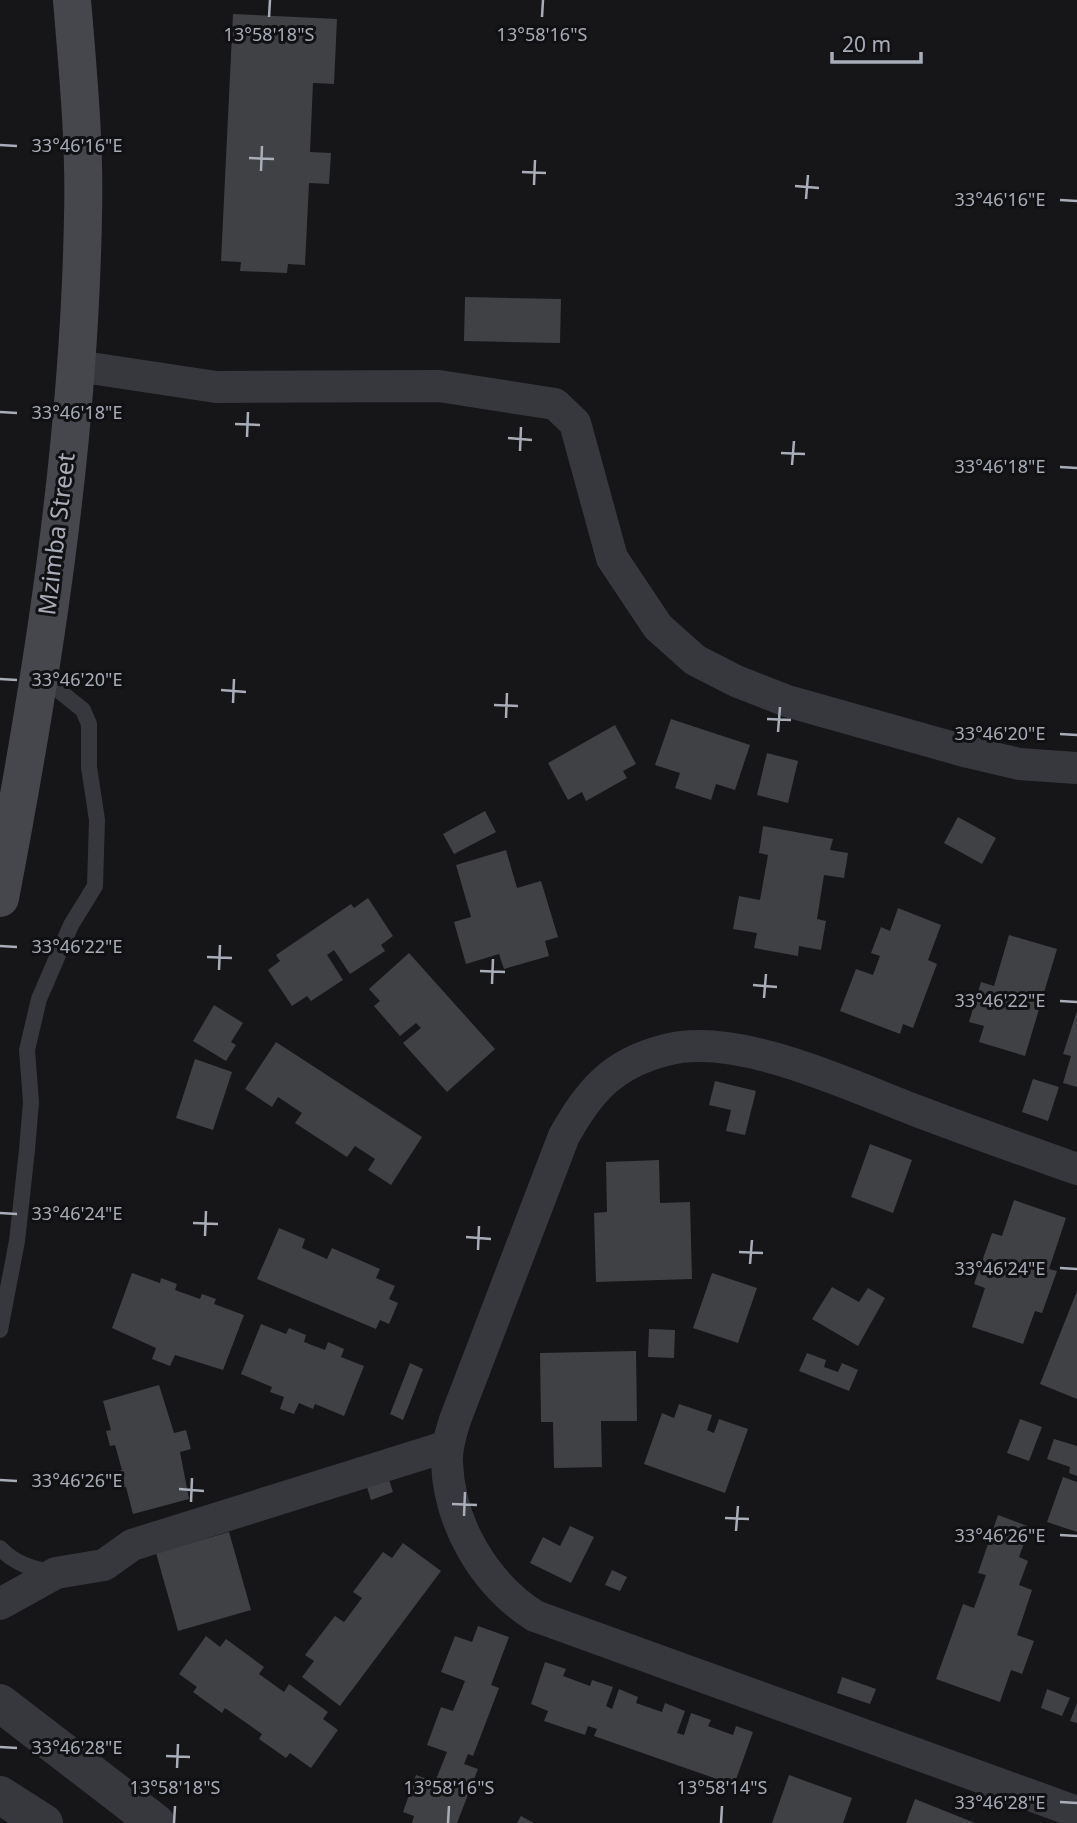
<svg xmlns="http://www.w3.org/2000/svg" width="1077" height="1823" viewBox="0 0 1077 1823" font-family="'Noto Sans',sans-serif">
<rect width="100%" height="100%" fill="#161618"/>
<!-- building -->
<g fill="#404145">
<path d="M233 14 337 19 334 84 313 83 310 152 331 153 329 184 309 183 305 265 288 264 287 273 240 271 241 262 221 261Z"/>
<path d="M465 297 561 299 560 343 464 341Z"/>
<path d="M671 719 750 745 735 790 716 784 711 800 675 788 680 773 655 765Z"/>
<path d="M615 725 636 764 623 771 627 778 586 801 582 792 568 800 548 763Z"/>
<path d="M767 753 798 761 788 803 757 795Z"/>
<path d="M485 811 496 832 454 854 443 834Z"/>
<path d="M958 817 996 838 982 864 944 843Z"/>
<path d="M763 826 833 839 830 850 848 853 844 878 824 875 817 919 826 921 821 950 799 946 798 956 754 948 757 933 733 929 739 896 760 900 768 855 759 853Z"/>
<path d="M506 850 517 888 541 881 558 937 545 941 549 956 504 969 499 954 466 964 454 922 471 917 456 865Z"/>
<path d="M368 898 393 936 381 945 385 951 350 974 334 950 327 955 343 980 311 1001 307 996 292 1006 268 970 280 961 276 955 351 904 354 908Z"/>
<path d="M898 908 941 925 928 960 937 964 913 1028 903 1024 900 1034 840 1011 856 969 873 975 880 956 871 953 881 927 890 931Z"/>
<path d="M1009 935 1057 949 1025 1056 979 1042 984 1026 969 1022 981 982 994 986Z"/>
<path d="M409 953 495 1049 447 1092 403 1043 421 1028 416 1023 400 1036 374 1006 380 1001 369 989Z"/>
<path d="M214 1005 243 1023 231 1042 236 1045 226 1061 193 1041Z"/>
<path d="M1077 1011V1087L1063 1083 1071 1056 1063 1054Z"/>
<path d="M276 1042 422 1137 391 1185 368 1170 375 1159 355 1146 347 1157 295 1123 302 1113 278 1097 272 1107 245 1089Z"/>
<path d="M195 1059 232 1072 213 1130 176 1118Z"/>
<path d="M1033 1079 1059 1087 1048 1121 1022 1112Z"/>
<path d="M715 1081 756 1091 745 1135 726 1131 731 1110 709 1105Z"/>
<path d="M870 1144 912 1160 893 1213 851 1197Z"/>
<path d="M659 1160 660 1203 690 1202 692 1279 596 1282 594 1213 607 1212 606 1162Z"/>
<path d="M1014 1200 1066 1218 1049 1269 1057 1271 1042 1313 1035 1311 1023 1344 972 1327 985 1288 974 1284 992 1233 1002 1236Z"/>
<path d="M279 1228 305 1239 302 1248 327 1259 332 1248 380 1269 376 1278 395 1286 389 1299 398 1303 389 1324 380 1320 376 1329 257 1279Z"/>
<path d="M132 1273 160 1283 161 1278 177 1284 175 1290 200 1299 202 1294 216 1299 214 1304 244 1315 223 1370 175 1355 170 1366 152 1359 156 1348 112 1328Z"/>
<path d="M712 1273 757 1288 738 1343 693 1328Z"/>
<path d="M832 1287 859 1302 868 1288 885 1298 858 1346 812 1319Z"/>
<path d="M1077 1291V1399L1040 1384Z"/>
<path d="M261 1324 286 1334 289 1328 306 1335 304 1342 325 1350 328 1342 344 1349 341 1357 364 1366 344 1416 315 1404 313 1409 299 1403 294 1414 280 1409 284 1397 270 1392 272 1387 241 1374Z"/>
<path d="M649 1329 675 1330 674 1358 648 1357Z"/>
<path d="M636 1351 637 1421H601L602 1467 554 1468 553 1422H541L540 1353Z"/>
<path d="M807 1353 826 1360 824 1367 838 1372 842 1363 858 1370 849 1391 799 1371Z"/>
<path d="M410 1363 423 1369 403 1420 390 1414Z"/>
<path d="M159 1385 174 1433 186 1430 191 1449 180 1452 189 1499 133 1514 126 1487 121 1488 116 1472 122 1470 115 1445 110 1446 106 1431 111 1430 103 1401Z"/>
<path d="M679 1404 712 1415 707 1430 714 1433 719 1419 748 1429 725 1493 644 1464 662 1413 674 1418Z"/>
<path d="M1020 1419 1042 1427 1029 1461 1007 1453Z"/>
<path d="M1054 1439 1077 1446V1476L1069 1473 1070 1467 1047 1459Z"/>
<path d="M388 1477 393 1492 371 1500 366 1484Z"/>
<path d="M1063 1477 1077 1482V1532L1047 1522Z"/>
<path d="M998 1515 1030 1527 1019 1557 1028 1561 1019 1585 1032 1590 1017 1635 1034 1641 1022 1674 1011 1670 1000 1702 936 1679 963 1604 974 1608 986 1575 978 1573Z"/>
<path d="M570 1526 594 1537 571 1583 530 1563 543 1537 560 1546Z"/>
<path d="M229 1532 251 1610 178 1631 156 1553Z"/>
<path d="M403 1543 441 1571 340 1706 302 1677 314 1661 305 1655 335 1616 344 1622 362 1598 353 1592 383 1552 392 1558Z"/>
<path d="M612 1570 627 1577 620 1591 605 1585Z"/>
<path d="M478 1626 509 1637 491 1685 499 1688 473 1756 468 1754 464 1764 478 1769 457 1823H412L414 1816 403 1812 416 1775 435 1782 447 1752 427 1745 441 1707 453 1711 465 1681 441 1672 455 1636 472 1642Z"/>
<path d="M206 1636 220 1647 226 1639 264 1667 259 1674 284 1692 289 1684 328 1712 323 1719 338 1730 311 1768 290 1753 286 1758 259 1739 262 1734 225 1708 222 1713 193 1692 197 1687 179 1674Z"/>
<path d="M545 1662 566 1669 563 1676 590 1686 592 1680 613 1687 606 1706 612 1709 619 1689 638 1697 636 1703 662 1712 665 1703 685 1711 677 1733 684 1735 691 1713 711 1720 708 1726 733 1735 736 1726 753 1732 734 1785 594 1736 597 1729 588 1726 585 1735 544 1721 548 1711 531 1704Z"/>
<path d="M842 1677 876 1689 870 1704 837 1693Z"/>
<path d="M1047 1689 1070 1698 1062 1716 1041 1708Z"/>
<path d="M1077 1703V1723L1070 1721Z"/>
<path d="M789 1775 852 1798 843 1823H772Z"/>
<path d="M915 1799 975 1823H906Z"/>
<path d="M521 1816 534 1823H517Z"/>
</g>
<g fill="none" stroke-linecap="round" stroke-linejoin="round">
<!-- service -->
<g stroke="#37383d" stroke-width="16">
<path d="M0 1330 17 1241 27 1150 31 1102 27 1050 39 999 71 925 95 886 97 820 89 767V724L83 710 41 676"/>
<path d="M0 1548C14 1563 30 1568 50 1572"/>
</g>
<!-- minor -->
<g stroke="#37383d" stroke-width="32">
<path d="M77 366 216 387 439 386 555 404 575 423 612 558 658 627 695 660 736 681 787 701 968 752 1019 764 1077 768"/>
<path d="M1077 1169C1023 1150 970 1131 917 1111 849 1085 737 1031 666 1050 613 1063 589 1091 564 1136L455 1420C451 1433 446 1448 447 1462 449 1524 484 1583 535 1616L1077 1812"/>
<path d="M0 1604 56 1573 104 1565 132 1545 448 1446"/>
</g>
<!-- tertiary -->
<g stroke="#37383d" stroke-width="38">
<path d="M0 1703 156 1823"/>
<path d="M0 1795 44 1823"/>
</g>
<!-- secondary -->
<path stroke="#45474d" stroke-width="38" d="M0 898C43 673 79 445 83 216 85 145 78 72 72 0"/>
</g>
<!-- ticks -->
<path fill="none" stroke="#a8adb8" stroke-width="2.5" d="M269 17 270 0M542 17 543 0M0 145 17 146M249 158 274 159M261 171 262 146M522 172 546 173M534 185 535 160M795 186 819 188M806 199 808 175M1060 200 1077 201M0 412 17 413M235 424 260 425M247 437 248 412M508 438 532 440M520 451 521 427M781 453 805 454M792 465 794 441M1060 467 1077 468M0 679 17 680M221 690 246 692M233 703 234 679M494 705 518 706M506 718 507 693M767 719 791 720M778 732 780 707M1060 734 1077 735M0 946 17 947M207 957 232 958M219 970 220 945M480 971 505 972M492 984 493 959M753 985 777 987M764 998 766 974M1060 1001 1077 1002M0 1213 17 1214M193 1223 218 1224M205 1236 206 1211M466 1237 491 1239M478 1250 479 1226M739 1252 763 1253M750 1264 752 1240M1060 1268 1077 1269M0 1480 17 1481M179 1489 204 1491M191 1502 192 1478M452 1504 477 1505M464 1516 465 1492M725 1518 749 1519M736 1531 738 1506M1060 1535 1077 1536M0 1747 17 1748M166 1756 190 1757M177 1768 178 1744M1060 1802 1077 1803M174 1823 175 1806M448 1823 449 1806M721 1823 722 1806"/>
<g text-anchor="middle" stroke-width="6" stroke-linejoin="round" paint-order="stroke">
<!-- street labels -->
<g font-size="24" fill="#a8adb8" stroke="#111113">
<text transform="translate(57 534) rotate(-83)" y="8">Mzimba Street</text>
</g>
</g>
<g font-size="18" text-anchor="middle" fill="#a8adb8" stroke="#111113" stroke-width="6" stroke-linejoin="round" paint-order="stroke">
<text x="269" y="41">13°58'18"S</text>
<text x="542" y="41">13°58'16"S</text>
<text x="77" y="152">33°46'16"E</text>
<text x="1000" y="206">33°46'16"E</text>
<text x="77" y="419">33°46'18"E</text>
<text x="1000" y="473">33°46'18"E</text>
<text x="77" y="686">33°46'20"E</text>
<text x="1000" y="740">33°46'20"E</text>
<text x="77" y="953">33°46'22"E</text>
<text x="1000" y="1007">33°46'22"E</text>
<text x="77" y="1220">33°46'24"E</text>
<text x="1000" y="1275">33°46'24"E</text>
<text x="77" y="1487">33°46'26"E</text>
<text x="1000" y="1542">33°46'26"E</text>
<text x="77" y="1754">33°46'28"E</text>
<text x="175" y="1794">13°58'18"S</text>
<text x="449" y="1794">13°58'16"S</text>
<text x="722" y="1794">13°58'14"S</text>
<text x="1000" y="1809">33°46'28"E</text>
</g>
<!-- scale -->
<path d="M832 52v10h89v-10" fill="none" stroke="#a8adb8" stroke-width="3.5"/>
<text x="842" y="52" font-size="21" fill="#a8adb8" stroke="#111113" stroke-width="5" paint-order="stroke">20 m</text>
</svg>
